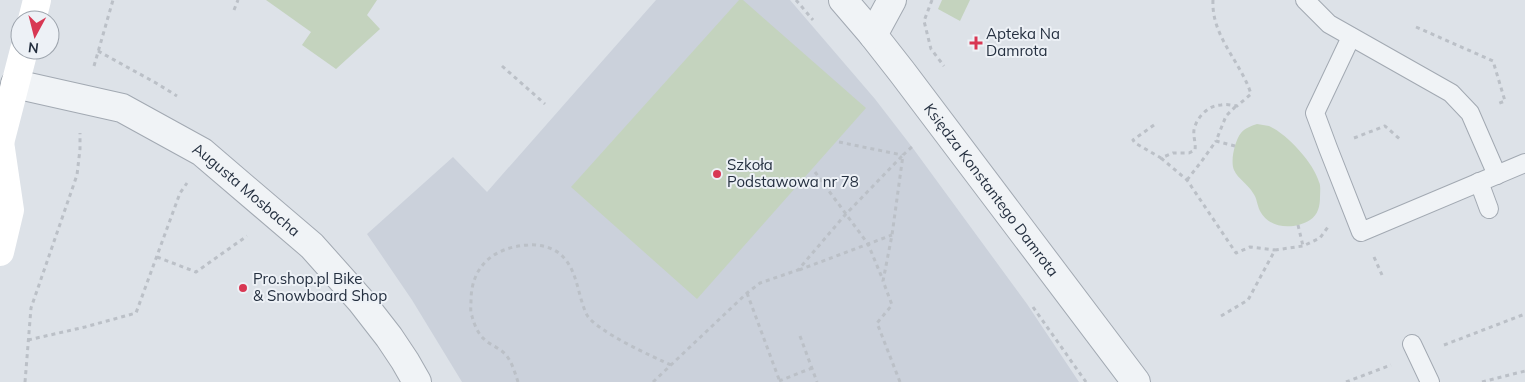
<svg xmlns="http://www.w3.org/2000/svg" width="1525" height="382" viewBox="0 0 1525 382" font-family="Mulish,sans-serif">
<rect width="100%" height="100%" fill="#dde2e8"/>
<!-- built -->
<path fill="#cbd1db" d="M656 0H790L875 99 912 147 1027 304 1079 382H462L412 300 367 234 453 157 487 192Z"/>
<!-- green -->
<g fill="#c4d3be">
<path d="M266 0H377L367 15 380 29 336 69 302 45 311 32Z"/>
<path d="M739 0H743L866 108 697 299 571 187Z"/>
<path d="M942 0H970L960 21 938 9Z"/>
<path d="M1257 124C1261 125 1265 125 1269 126 1286 133 1314 163 1319 182 1321 186 1320 192 1320 197 1320 206 1318 215 1310 220 1294 230 1269 229 1260 211 1257 205 1257 198 1253 193 1248 184 1238 179 1234 170 1230 161 1235 140 1241 133 1245 128 1251 126 1257 124Z"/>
</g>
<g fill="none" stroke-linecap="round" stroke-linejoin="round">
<defs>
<g id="lane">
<path d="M1305 0 1329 24 1451 93 1470 113 1497 175"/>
<path d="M1351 37 1315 113 1328 148 1361 232 1525 163"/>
<path d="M1479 182 1489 209"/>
<path d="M1412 344 1430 382"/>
</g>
<g id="street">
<path id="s1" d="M843 0 873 35 902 72 1136 382"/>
<path d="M873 35 892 0"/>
<path id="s2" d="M15 84 122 108 202 152 312 246 361 301 389 337 405 361 417 382"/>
</g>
</defs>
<!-- lane casing -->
<use href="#lane" stroke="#a2a9b2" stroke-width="20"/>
<!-- street casing -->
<use href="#street" stroke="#a2a9b2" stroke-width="30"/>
<!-- path -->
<g stroke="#bbc0c7" stroke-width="3" stroke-dasharray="4 4" stroke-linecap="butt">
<path d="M796 0 813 20"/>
<path d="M932 0 924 21 931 49 944 66"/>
<path d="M234 10 238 0"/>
<path d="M1416 27 1493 61 1505 101 1497 104"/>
<path d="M98 51 156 83 177 96"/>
<path d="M94 66 113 0"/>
<path d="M502 66 545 104"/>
<path d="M1154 125 1133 140 1135 143 1161 158 1173 153H1189L1195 150C1196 143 1193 136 1194 130 1196 118 1208 105 1221 105 1226 104 1232 105 1237 106L1251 94C1241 62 1211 36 1213 0"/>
<path d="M1354 138 1385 126 1402 141"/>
<path d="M839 142 902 155"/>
<path d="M1235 146 1216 141 1226 116 1236 106"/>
<path d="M1161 158 1187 180 1236 253 1250 247 1275 250"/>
<path d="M815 172 868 244 883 280"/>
<path d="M1187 180 1201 162 1216 141"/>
<path d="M1298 225 1303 246"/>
<path d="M157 257 196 272 247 236"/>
<path d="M1374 257 1382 275"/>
<path d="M799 270 892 235"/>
<path d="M747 293 780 382"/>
<path d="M1033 307 1086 382"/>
<path d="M1221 316 1248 300 1275 250 1303 246 1320 238 1328 227"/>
<path d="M800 336 817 382"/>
<path d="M28 340 85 327 136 313 180 193 187 183"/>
<path d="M1444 345 1525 314"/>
<path d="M779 381 812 368"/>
<path d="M25 382 31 308 77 175 80 149V133"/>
<path d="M518 382C515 373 512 362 506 355 500 348 490 345 484 339 478 334 474 324 472 316 470 312 471 306 471 301 471 266 494 247 528 245 539 244 552 247 560 254 578 269 577 295 587 315 596 331 653 357 671 365"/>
<path d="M653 382 747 293 760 283 798 270 845 215 903 155"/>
<path d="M900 382 877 323 892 305 883 281 892 235 903 155 914 145"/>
<path d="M1346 382 1391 365"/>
<path d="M1482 382 1525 371"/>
</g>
<!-- lane -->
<use href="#lane" stroke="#f0f3f6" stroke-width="18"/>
<!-- street -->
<use href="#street" stroke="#f0f3f6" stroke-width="28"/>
<!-- secondary -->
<g stroke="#fff" stroke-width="28">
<path d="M32 20 37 0"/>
<path d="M0 143 24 50"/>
<path d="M0 252 10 210 0 142"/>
</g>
</g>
<!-- markers -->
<g fill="#d83753" stroke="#edf1f6" stroke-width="2">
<path d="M973.5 35.5h5v5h5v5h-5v5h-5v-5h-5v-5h5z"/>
<circle cx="717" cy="174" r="5"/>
<circle cx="243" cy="288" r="5"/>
</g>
<g text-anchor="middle" stroke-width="4" stroke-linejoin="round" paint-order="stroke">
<!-- poi labels -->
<g font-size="15" fill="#253040" stroke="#edf1f6" text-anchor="start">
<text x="986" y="39">Apteka Na<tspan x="986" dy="17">Damrota</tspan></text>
<text x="727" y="170">Szkoła<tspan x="727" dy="17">Podstawowa nr 78</tspan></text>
<text x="253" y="284">Pro.shop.pl Bike<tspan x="253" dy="17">&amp; Snowboard Shop</tspan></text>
</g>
<!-- street labels -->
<g font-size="15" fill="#253040" stroke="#edf1f6">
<text dy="5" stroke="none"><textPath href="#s1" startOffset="241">Księdza Konstantego Damrota</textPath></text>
<text dy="5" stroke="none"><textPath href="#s2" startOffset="259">Augusta Mosbacha</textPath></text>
</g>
</g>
<!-- north arrow -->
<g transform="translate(35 35) rotate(187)"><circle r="24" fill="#edf1f6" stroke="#9da4ad"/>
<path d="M0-4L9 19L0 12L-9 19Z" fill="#d83753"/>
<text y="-8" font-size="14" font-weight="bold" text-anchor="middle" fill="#253040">N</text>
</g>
</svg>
